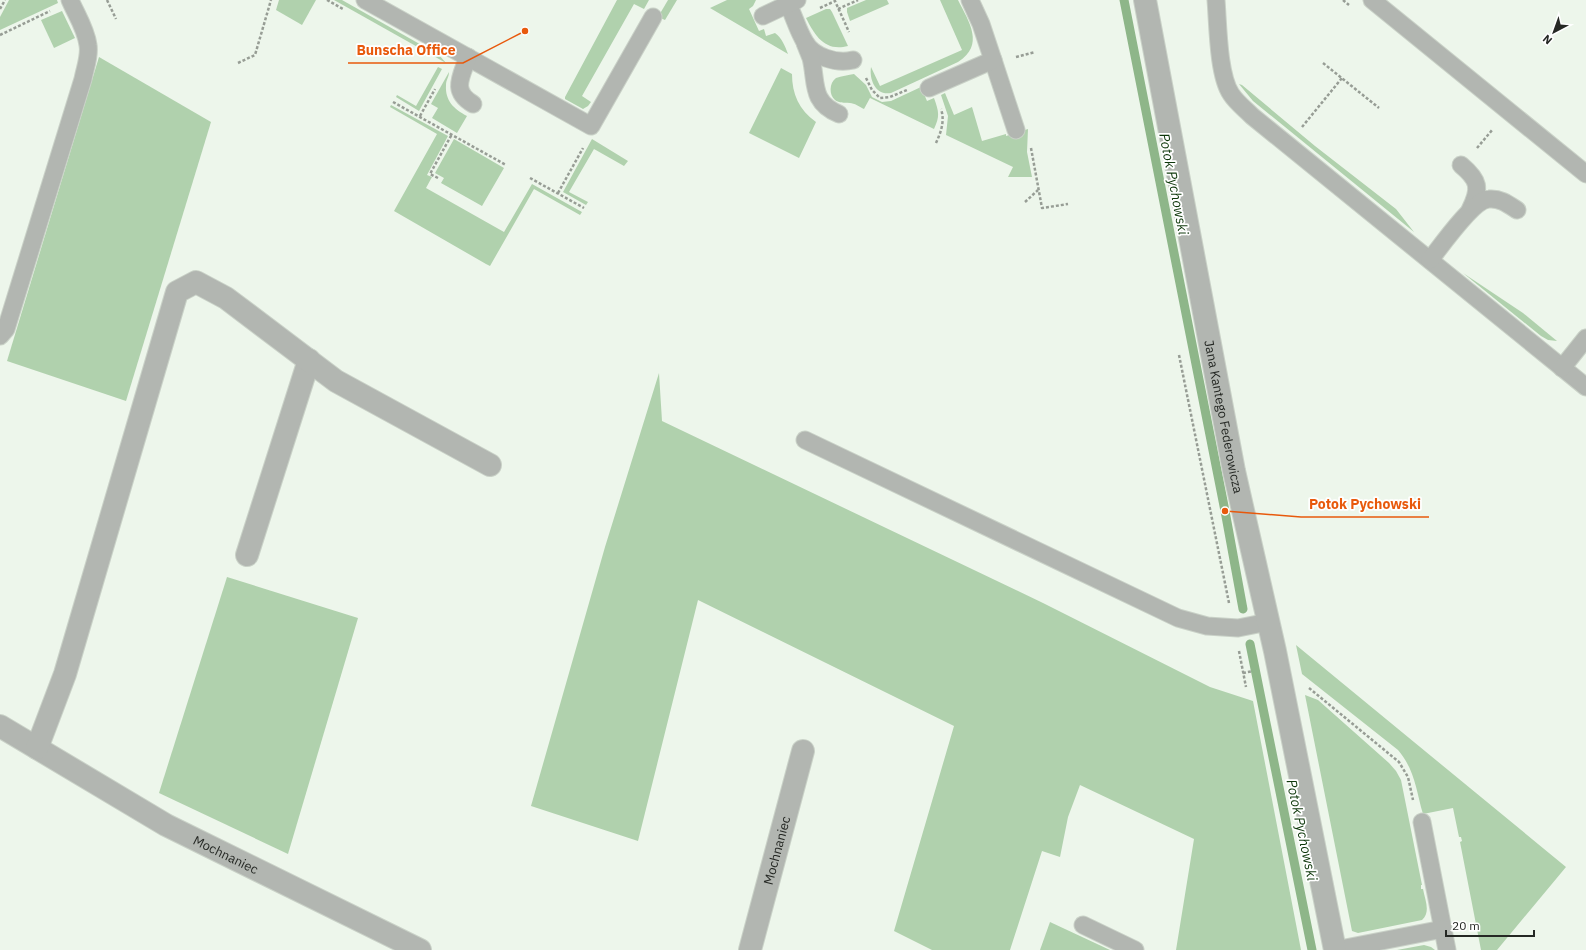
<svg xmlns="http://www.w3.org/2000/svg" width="1586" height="950" viewBox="0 0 1586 950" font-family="'IBM Plex Sans',sans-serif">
<rect width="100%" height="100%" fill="#edf6eb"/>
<!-- green -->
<g fill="#b0d1ad">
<path d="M9 0H57L58 3 0 30V17Z"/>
<path d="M279 0H316L302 25 276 10Z"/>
<path d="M334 0H342L439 55 446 63Z"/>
<path d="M617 0H649L644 9 634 4 582 96 591 102 588 106 583 109 565 99V97Z"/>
<path d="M668 0H677L665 20 658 17Z"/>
<path d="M727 0H756L753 6 749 9 759 31 764 29 766 36 775 33C782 38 785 46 788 54L710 8Z"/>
<path d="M866 0H887L889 4 850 21 847 12V8Z"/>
<path d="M940 0H958C969 22 985 45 958 62L891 93C876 96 869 80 871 67L880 86 962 50Z"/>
<path d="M826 9H830L832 12 848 46C825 52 815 36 806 18Z"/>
<path d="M62 11 75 38 54 48 41 20Z"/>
<path d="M99 57 211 122 126 401 7 361Z"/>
<path d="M438 67 442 69 419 111 396 97 397 95 416 106Z"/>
<path d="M781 68 792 74C792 94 799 110 816 122L799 158 749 133Z"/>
<path d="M449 72C449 77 446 80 446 85 445 101 454 109 467 116L457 133 432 118 438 108 431 104Z"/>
<path d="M854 74 866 85 872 97 882 102 891 101 921 87 927 101 934 98C939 112 940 116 934 129L870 98 864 109C860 107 854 103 850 103 844 102 841 104 835 100 829 95 829 83 836 78 841 76 849 75 854 74Z"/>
<path d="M1239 84 1242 85 1315 146 1396 209 1414 232 1253 101Z"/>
<path d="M945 93 954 115 972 107 982 141 1006 134V136L1028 129 1027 152 1032 177H1008L1013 167 946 135 948 116 941 95Z"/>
<path d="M391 105 448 136 427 175 432 177 426 188 504 232 532 184 582 212 580 215 534 189 490 266 486 264 394 211 437 134 390 107Z"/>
<path d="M454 139 504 168 482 206 441 183 444 178 435 173Z"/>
<path d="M592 139 628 161 624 166 594 149 569 192 588 202 586 205 563 192Z"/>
<path d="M1463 273 1523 313 1557 341 1548 340 1541 336Z"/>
<path d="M659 373 662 421 1043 603 1210 687 1253 701 1301 950H1176L1194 839 1080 785 1068 817 1060 857 1042 851 1010 950H932L894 931 954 726 698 600 638 841 531 806 605 547Z"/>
<path d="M227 577 358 618 288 854 159 793Z"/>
<path d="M1296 645 1566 867 1497 950H1481L1460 842 1462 841 1461 837H1459L1453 808 1423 814C1416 790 1415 770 1398 750L1302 674Z"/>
<path d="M1305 695 1318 700 1389 763 1396 771 1401 780 1422 885H1421V889H1423C1425 900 1431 912 1422 920L1358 933 1352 931Z"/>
<path d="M1050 922 1110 950H1040Z"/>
<path d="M1424 945 1431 947 1435 950H1397Z"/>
</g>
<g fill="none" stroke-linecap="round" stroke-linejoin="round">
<!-- stream -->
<g stroke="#8eb689" stroke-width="9">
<path d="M1124 0 1225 511 1243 609"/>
<path d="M1250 644 1312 950"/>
</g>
<defs>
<g id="service">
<path d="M365 0 591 126 653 17"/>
<path d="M1216 0C1218 24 1218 75 1231 94 1236 102 1245 109 1252 116L1586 387"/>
<path d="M1372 0 1586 174"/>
<path d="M788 4C794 16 798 31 805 42 813 57 837 64 853 60"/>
<path d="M763 16 797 0"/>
<path d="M805 43C807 48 809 53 811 58 817 82 810 102 839 114"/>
<path d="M468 57C461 77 451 91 473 104"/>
<path d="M993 60 1016 130"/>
<path d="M929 88 993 60 981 24 970 0"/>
<path d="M1461 165C1479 180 1481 188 1470 210"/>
<path d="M1430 260C1441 246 1473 200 1489 199 1500 198 1508 204 1517 210"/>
<path d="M0 336 6 329 83 79C85 68 90 56 88 45 86 29 76 14 70 0"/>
<path d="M1562 368 1586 338"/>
<path d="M805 440 1178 618 1207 626 1238 628 1268 622"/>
<path d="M1422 822 1447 950"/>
<path d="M1083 925 1135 950"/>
<path d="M1335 950 1443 929"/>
</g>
<g id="minor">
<path id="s1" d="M1145 0 1234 471 1275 651 1335 950"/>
<path d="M247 555 309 360"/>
<path id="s2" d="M0 726 166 825 420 950"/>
<path d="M37 748 65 674 177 292 196 282 226 298 336 381 490 465"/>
<path id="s3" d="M750 950 803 751"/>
</g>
</defs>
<!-- service casing -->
<use href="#service" stroke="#c9d1c7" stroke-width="19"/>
<!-- minor casing -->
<use href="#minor" stroke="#c9d1c7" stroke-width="24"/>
<!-- path -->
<g stroke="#979d95" stroke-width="2.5" stroke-dasharray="3 2" stroke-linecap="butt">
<path d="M107 0 116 19"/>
<path d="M327 0 343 9"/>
<path d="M1343 0 1349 5"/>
<path d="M820 8 835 1 849 32"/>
<path d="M0 9 5 0"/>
<path d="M838 9 858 0"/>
<path d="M0 35 50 11"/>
<path d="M1016 57 1035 52"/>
<path d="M238 63 255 55 271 0"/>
<path d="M1323 63 1379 108"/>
<path d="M866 78 872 90 880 98 890 97 907 90"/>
<path d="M393 102 506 165"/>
<path d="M420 116 435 89"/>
<path d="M1302 127 1342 78"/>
<path d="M936 143C941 132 945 121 941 109"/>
<path d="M1031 148 1042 208 1068 204"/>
<path d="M1477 148 1493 129"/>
<path d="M438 178 430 174 452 134"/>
<path d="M530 178 584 208"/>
<path d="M558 193 583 148"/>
<path d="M1025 202 1038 190"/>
<path d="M1179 355 1229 603"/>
<path d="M1239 651 1246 687"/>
<path d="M1243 673 1253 671"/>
<path d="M1309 688 1399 762 1408 777 1413 800"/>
</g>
<!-- service -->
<use href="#service" stroke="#b2b6b1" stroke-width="17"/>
<!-- minor -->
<use href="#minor" stroke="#b2b6b1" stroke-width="22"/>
</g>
<g text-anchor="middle" stroke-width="3.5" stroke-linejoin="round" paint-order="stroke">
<!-- street labels -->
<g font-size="13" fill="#252824" stroke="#fff">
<text dy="5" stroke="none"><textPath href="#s1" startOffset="424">Jana Kantego Federowicza</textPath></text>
<text dy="5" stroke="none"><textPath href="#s3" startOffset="103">Mochnaniec</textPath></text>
<text dy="5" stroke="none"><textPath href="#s2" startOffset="260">Mochnaniec</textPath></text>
</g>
<!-- water labels -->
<g font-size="14" font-style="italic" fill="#0d370a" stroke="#fff">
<text transform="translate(1174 184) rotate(79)" y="5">Potok Pychowski</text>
<text transform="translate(1302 830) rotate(78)" y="5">Potok Pychowski</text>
</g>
</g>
<!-- callouts -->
<path fill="none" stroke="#e8590c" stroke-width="1.5" d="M525 31L463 63H348M1225 511L1301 517H1429"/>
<g fill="#e8590c" stroke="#fff" stroke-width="1.5">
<circle cx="525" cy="31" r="4"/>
<circle cx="1225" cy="511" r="4"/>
</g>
<g font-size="14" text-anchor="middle" font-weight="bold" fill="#e8590c" stroke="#fff" stroke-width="3.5" stroke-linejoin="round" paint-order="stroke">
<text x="406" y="55">Bunscha Office</text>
<text x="1365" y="509">Potok Pychowski</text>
</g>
<!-- north arrow -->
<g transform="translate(1554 32) rotate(221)" stroke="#ffffff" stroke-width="3" paint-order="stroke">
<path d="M0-3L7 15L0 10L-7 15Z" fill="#252824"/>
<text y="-6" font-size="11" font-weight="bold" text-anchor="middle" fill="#252824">N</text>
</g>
<!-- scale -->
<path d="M1446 930v6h88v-6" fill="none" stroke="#252824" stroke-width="2"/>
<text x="1452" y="930" font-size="12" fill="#252824" stroke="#ffffff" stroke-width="3" paint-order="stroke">20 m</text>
</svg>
